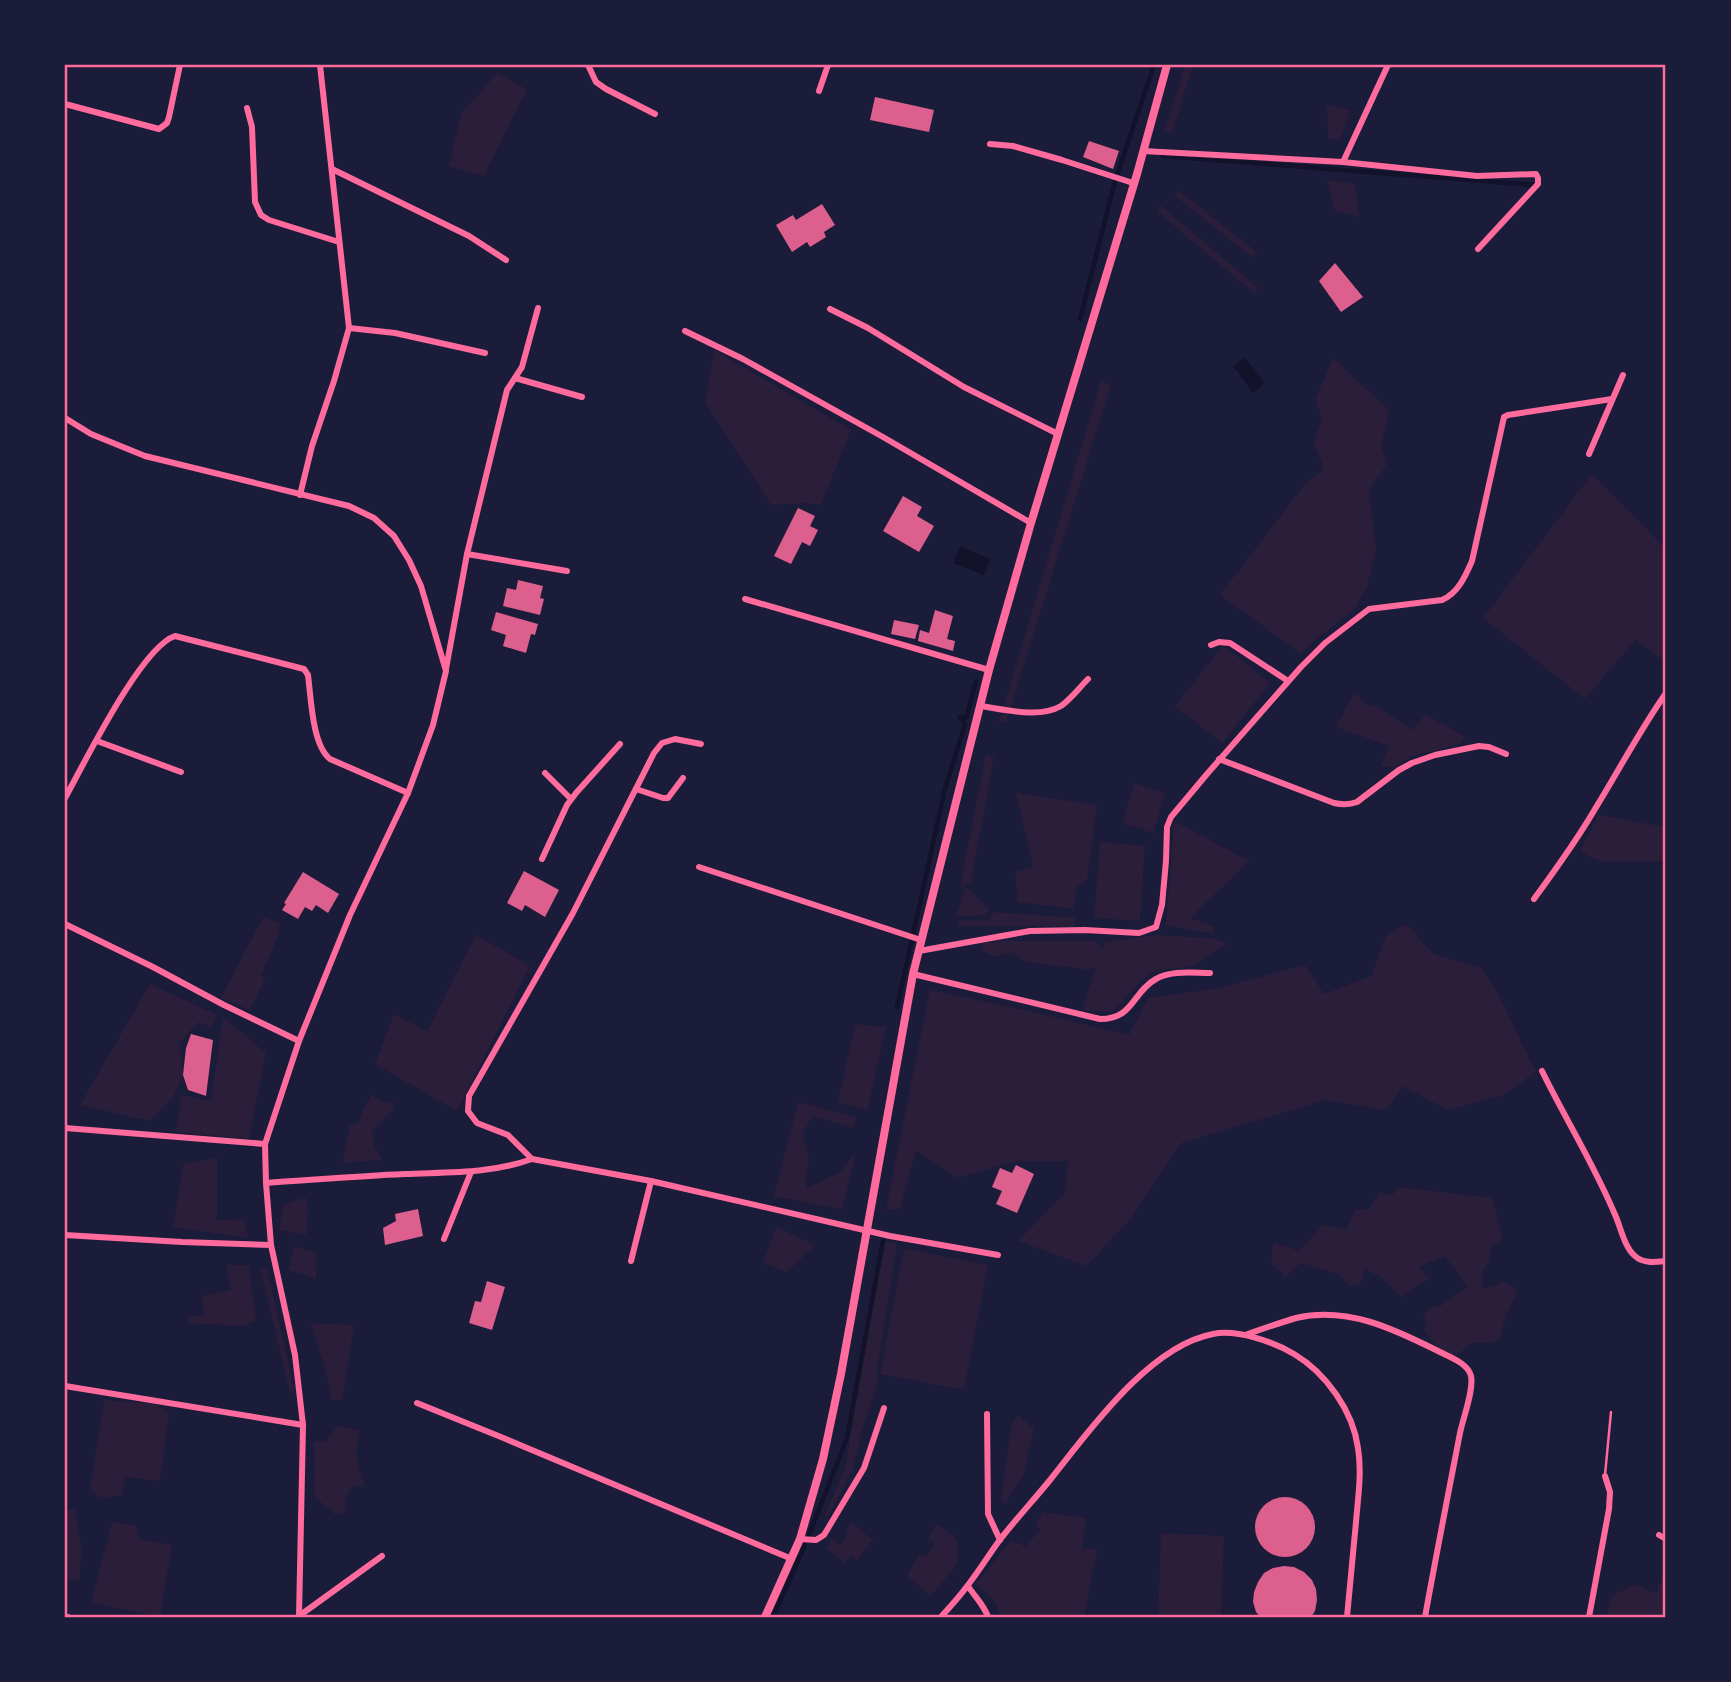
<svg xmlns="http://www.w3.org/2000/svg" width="1731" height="1682" viewBox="0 0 1731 1682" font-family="'PT Serif',serif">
<rect width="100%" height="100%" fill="#1b1b3a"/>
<!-- green -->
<g fill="#2a1e3b">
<path d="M1185 65H1193L1172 133 1165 131Z"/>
<path d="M497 73 527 89 484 176 449 166 461 114Z"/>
<path d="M1327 104 1351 110 1340 140 1328 138Z"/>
<path d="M1327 180 1355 184 1360 217 1335 211Z"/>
<path d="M1179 191 1257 252 1252 257 1175 196Z"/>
<path d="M1160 205 1257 287 1255 294 1158 212Z"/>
<path d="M714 350 851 430 821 505 806 503 771 505 705 402Z"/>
<path d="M1333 358 1389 410 1381 447 1387 464 1369 490 1376 551 1367 587 1356 607 1300 653 1220 595 1305 484 1324 468 1314 443 1322 418 1315 400Z"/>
<path d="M1101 381 1111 385 1006 723 999 722Z"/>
<path d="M1592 474 1666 549V663L1636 639 1585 699 1483 618Z"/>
<path d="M1223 645 1270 683 1222 743 1175 706Z"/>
<path d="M1354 693 1370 707 1374 705 1412 730 1425 715 1465 736 1460 744 1409 757 1394 768 1381 766 1389 746 1336 727Z"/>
<path d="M986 754 994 757 971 882 960 887Z"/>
<path d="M1135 783 1165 793 1153 833 1122 823Z"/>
<path d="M1016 793 1097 805 1087 880 1078 886 1073 909 1018 902 1015 872 1033 867Z"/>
<path d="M1598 815 1666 827V861H1601L1580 852Z"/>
<path d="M1174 821 1249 861 1190 918 1215 927 1214 934 1166 925Z"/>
<path d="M1100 842 1145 846 1140 921 1094 918Z"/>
<path d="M966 887 989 909 986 915 956 917Z"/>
<path d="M994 912 1076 918 1074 926H958L959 920H988Z"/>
<path d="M263 917 280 923 279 934 261 976 265 980 250 1010 221 998Z"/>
<path d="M1406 924 1434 954 1482 968 1500 998 1536 1072 1503 1095 1448 1110 1402 1086 1386 1110 1326 1100 1181 1143 1131 1218 1087 1266 1018 1241 1065 1193 1068 1161H1017L957 1178 916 1150 900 1209 886 1210 930 990 1020 1009 1129 1035 1148 998 1219 988 1305 965 1324 994 1371 976 1386 936Z"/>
<path d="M476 935 530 966 457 1111 375 1064 394 1014 427 1031Z"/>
<path d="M1157 935 1211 938 1227 944 1195 965 1149 973 1112 1012 1082 1010 1097 964 1092 970 1026 962 1012 952 995 957 984 952 982 943 1004 941H1096L1101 947V952L1105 942Z"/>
<path d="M150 984 217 1015 212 1028 198 1022 179 1043 183 1075 173 1098 149 1121 80 1105Z"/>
<path d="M223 1017 266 1053 249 1139 176 1132 181 1095 211 1101Z"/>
<path d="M855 1024 886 1027 867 1111 838 1102Z"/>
<path d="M372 1095 382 1102H393L394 1108 372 1132 374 1147 382 1160 342 1163 350 1125 359 1122 364 1107Z"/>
<path d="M798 1102 856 1117 854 1128 813 1116 803 1132 809 1161 806 1176V1188L839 1173 856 1152 842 1210 774 1196Z"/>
<path d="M217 1158V1220L244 1219 248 1238 173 1227 183 1164Z"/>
<path d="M1398 1187 1492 1198 1502 1236 1501 1243 1491 1246C1490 1255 1490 1266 1482 1271V1289L1494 1286 1504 1281 1518 1291 1506 1316 1499 1340C1486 1347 1483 1340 1472 1343 1465 1345 1464 1351 1459 1353 1443 1360 1431 1339 1424 1329L1427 1321 1423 1318 1429 1308 1443 1305 1449 1299 1467 1287 1445 1256 1419 1267 1429 1278 1402 1297 1379 1276 1364 1269 1361 1284 1350 1286 1339 1274 1301 1263 1285 1277 1271 1262 1273 1242 1299 1251 1323 1225 1347 1230 1355 1210 1370 1209 1379 1192 1392 1196Z"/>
<path d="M306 1197 308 1211 306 1235 279 1230 283 1205Z"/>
<path d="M776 1227 815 1245 787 1272 763 1263Z"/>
<path d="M884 1241 897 1244 876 1378 879 1380 861 1433 853 1469 829 1515 824 1517 845 1468Z"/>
<path d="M294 1246 317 1253 316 1279 289 1270Z"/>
<path d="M904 1248 988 1265 964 1390 880 1374Z"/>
<path d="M226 1265H249L256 1321 243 1326 187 1323 189 1316H204L202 1296 231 1290Z"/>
<path d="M260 1267 267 1269 295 1393H290Z"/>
<path d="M311 1323 354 1325 342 1400H331L329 1383Z"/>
<path d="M104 1400 156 1404 169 1413 160 1481 125 1477 122 1495 101 1498 90 1491Z"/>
<path d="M1018 1415 1034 1429 1023 1476 1005 1504 1001 1500 1011 1427Z"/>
<path d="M337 1426 359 1430C358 1441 355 1454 358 1464 360 1472 363 1478 364 1486H353L345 1498 346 1512 336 1515 314 1496V1441L326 1442Z"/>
<path d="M65 1510H75L82 1551 79 1581 65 1580Z"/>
<path d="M1043 1512 1086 1518 1082 1548 1097 1550 1084 1617H1001L995 1601 976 1584 1011 1540 1026 1547 1040 1529 1035 1523Z"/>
<path d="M112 1522 136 1526 139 1539 172 1545 160 1617 91 1603Z"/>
<path d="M852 1523 873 1540 857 1560 851 1555 845 1563 826 1548 832 1539 841 1545 849 1534 845 1531Z"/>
<path d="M938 1524 957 1539 958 1563 931 1596 907 1576 920 1554 926 1557 934 1543 928 1538Z"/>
<path d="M1161 1533 1224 1536 1221 1617H1158Z"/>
<path d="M1666 1567V1617H1606L1612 1596 1634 1584 1656 1594Z"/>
</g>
<!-- water -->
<g fill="#12122b">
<path d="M1245 357 1265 383 1253 393 1233 366Z"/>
<path d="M960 546 990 559 984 575 953 563Z"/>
</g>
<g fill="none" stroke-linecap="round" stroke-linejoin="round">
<!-- stream -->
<g stroke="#12122b" stroke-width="4.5">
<path d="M1163 156 1534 185"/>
<path d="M1080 319 1115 181 1154 65"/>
<path d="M897 1007 945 789 965 724 960 717 966 718 976 681"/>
<path d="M809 1535 847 1438 883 1241"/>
<path d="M773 1617 805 1545"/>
</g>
</g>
<!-- building -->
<g fill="#dd5f8e">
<path d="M875 97 934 110 929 132 870 120Z"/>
<path d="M1089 141 1119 151 1113 169 1083 157Z"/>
<path d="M822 204 835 225 824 232 826 237 810 247 807 242 792 252 776 225 793 215 796 220Z"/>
<path d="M1335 263 1363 297 1341 312 1319 281Z"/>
<path d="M903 496 922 507 917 516 934 526 919 552 883 531Z"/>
<path d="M798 508 815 516 810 526 818 530 810 546 802 542 791 564 774 556Z"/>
<path d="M518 580 543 586 540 598 544 599 540 615 503 606 507 588 516 590Z"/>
<path d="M935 610 953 616 947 639 955 641 953 651 918 641 920 630 929 633Z"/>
<path d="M496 612 538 624 535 635 531 634 526 653 503 646 506 635 491 630Z"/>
<path d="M894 620 919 625 915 639 891 634Z"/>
<path d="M524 871 559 890 545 917 525 905 522 911 507 903Z"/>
<path d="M303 872 339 894 328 913 316 905 312 911 305 907 298 919 282 910 286 904 284 903Z"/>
<path d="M191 1034 213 1040 206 1096 188 1090 183 1075 186 1048Z"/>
<path d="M1016 1165 1034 1174 1017 1213 996 1204 1002 1191 992 1187 1000 1168 1012 1173Z"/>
<path d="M418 1209 423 1236 385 1245 383 1228 396 1221 395 1214Z"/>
<path d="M487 1281 505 1287 492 1330 469 1323 475 1301 481 1302Z"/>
<circle cx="1285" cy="1527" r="30"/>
<path d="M1284 1566 1294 1567 1304 1572 1312 1580 1316 1589 1317 1600 1315 1611 1311 1617H1260L1256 1612 1253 1602 1254 1592 1258 1582 1264 1573 1273 1568Z"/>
</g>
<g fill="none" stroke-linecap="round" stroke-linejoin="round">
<!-- service -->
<path stroke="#ff6b9d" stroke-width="2.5" d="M1605 1475 1611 1412"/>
<!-- minor -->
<g stroke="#ff6b9d" stroke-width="6">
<path d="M588 65 596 82 606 89 655 114"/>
<path d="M819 91 828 65"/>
<path d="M65 104 159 129 167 123 169 117 180 65"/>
<path d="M247 108 252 127 255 202 261 215 269 220 339 242"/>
<path d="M990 144 1013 146 1062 160 1133 183"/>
<path d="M1143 151 1343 162 1477 176 1536 174 1538 178V184L1478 249"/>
<path d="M1343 162 1388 65"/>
<path d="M332 169 469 236 506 260"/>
<path d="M830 309 868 328 964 387 1058 434"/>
<path d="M349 328 395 333 485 353"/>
<path d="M685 331 743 359 883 437 1031 523"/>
<path d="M515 378 582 397"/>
<path d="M65 418 91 434 145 456 349 506 374 518 394 536 409 560 421 586 446 671 433 725 408 793 350 915 299 1041 265 1144 266 1183 271 1245 295 1355 303 1425 299 1617"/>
<path d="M1589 454 1623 375"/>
<path d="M300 495 312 446 334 381 349 328 320 65"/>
<path d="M467 554 567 571"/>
<path d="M745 599 989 670"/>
<path d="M1211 645 1219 642 1230 643 1288 681"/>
<path d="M446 669 467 554 507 390 522 367 538 308"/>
<path d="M980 706C1003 709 1039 719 1061 706 1071 699 1079 688 1088 679"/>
<path d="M97 741 181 772"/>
<path d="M701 744 675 739 662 743 654 753 573 913 469 1096 468 1111 477 1123 508 1135 532 1159 651 1181 890 1236 998 1255"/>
<path d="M1219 759 1334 803C1343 805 1349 805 1357 802L1399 770 1412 763 1435 755 1479 746 1489 747 1506 754"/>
<path d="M545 773 571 799"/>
<path d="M636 789 663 798H668L683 778"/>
<path d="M65 798C84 764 141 647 175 636L304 669 308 675C311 697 312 745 330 759L408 793"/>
<path d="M542 859 567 805 576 793 620 744"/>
<path d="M699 867 921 940"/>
<path d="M1534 899C1556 869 1577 840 1595 809 1619 770 1640 730 1666 693"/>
<path d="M65 924 153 967 224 1005 299 1041"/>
<path d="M919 951 1030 931 1085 930 1139 933 1156 927 1162 905 1166 861 1167 827 1171 817 1207 774 1301 667 1325 643 1369 609 1442 600C1458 593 1465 577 1472 561L1504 417 1508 415 1612 399"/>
<path d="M913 974 1100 1019C1134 1019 1132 992 1156 979 1171 970 1193 973 1210 973"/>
<path d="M1542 1071C1566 1120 1595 1166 1616 1217 1621 1229 1625 1248 1635 1256 1643 1264 1656 1262 1666 1261"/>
<path d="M65 1128 265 1144"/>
<path d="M266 1183C312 1180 358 1176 405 1174 448 1172 490 1174 532 1159"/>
<path d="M65 1235 182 1242 271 1245"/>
<path d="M444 1239 471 1172"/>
<path d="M631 1261 651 1181"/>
<path d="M1245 1335C1262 1329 1279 1323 1296 1318 1347 1306 1394 1329 1438 1351 1449 1357 1468 1363 1471 1376 1474 1390 1463 1418 1460 1433 1448 1495 1436 1556 1425 1617"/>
<path d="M65 1386 303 1425"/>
<path d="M417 1403 501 1437 792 1559"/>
<path d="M987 1414 988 1514 1000 1540"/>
<path d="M1659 1535 1666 1539"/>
<path d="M800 1539 816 1540 824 1535 864 1468 884 1408"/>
<path d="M968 1586C975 1597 984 1605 988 1617"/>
<path d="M299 1616 382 1556"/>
<path d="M65 1617H68"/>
<path d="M941 1617C950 1607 960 1596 968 1585 979 1571 988 1556 999 1541 1015 1520 1033 1501 1050 1480 1089 1431 1149 1346 1213 1334 1237 1329 1274 1342 1294 1354 1326 1373 1353 1411 1358 1448 1362 1473 1358 1497 1356 1522 1353 1554 1350 1586 1347 1617"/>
<path d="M1589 1617 1609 1509 1610 1492 1605 1476"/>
</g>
<!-- tertiary -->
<path stroke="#ff6b9d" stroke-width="8" d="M765 1617 800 1539 823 1459 841 1374 913 974 989 670 1031 523 1137 174 1167 65"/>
</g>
<!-- border -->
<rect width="1731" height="1682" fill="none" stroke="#1b1b3a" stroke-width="133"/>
<rect x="66" y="66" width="1598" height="1550" fill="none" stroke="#ff6b9d" stroke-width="2.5"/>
</svg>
